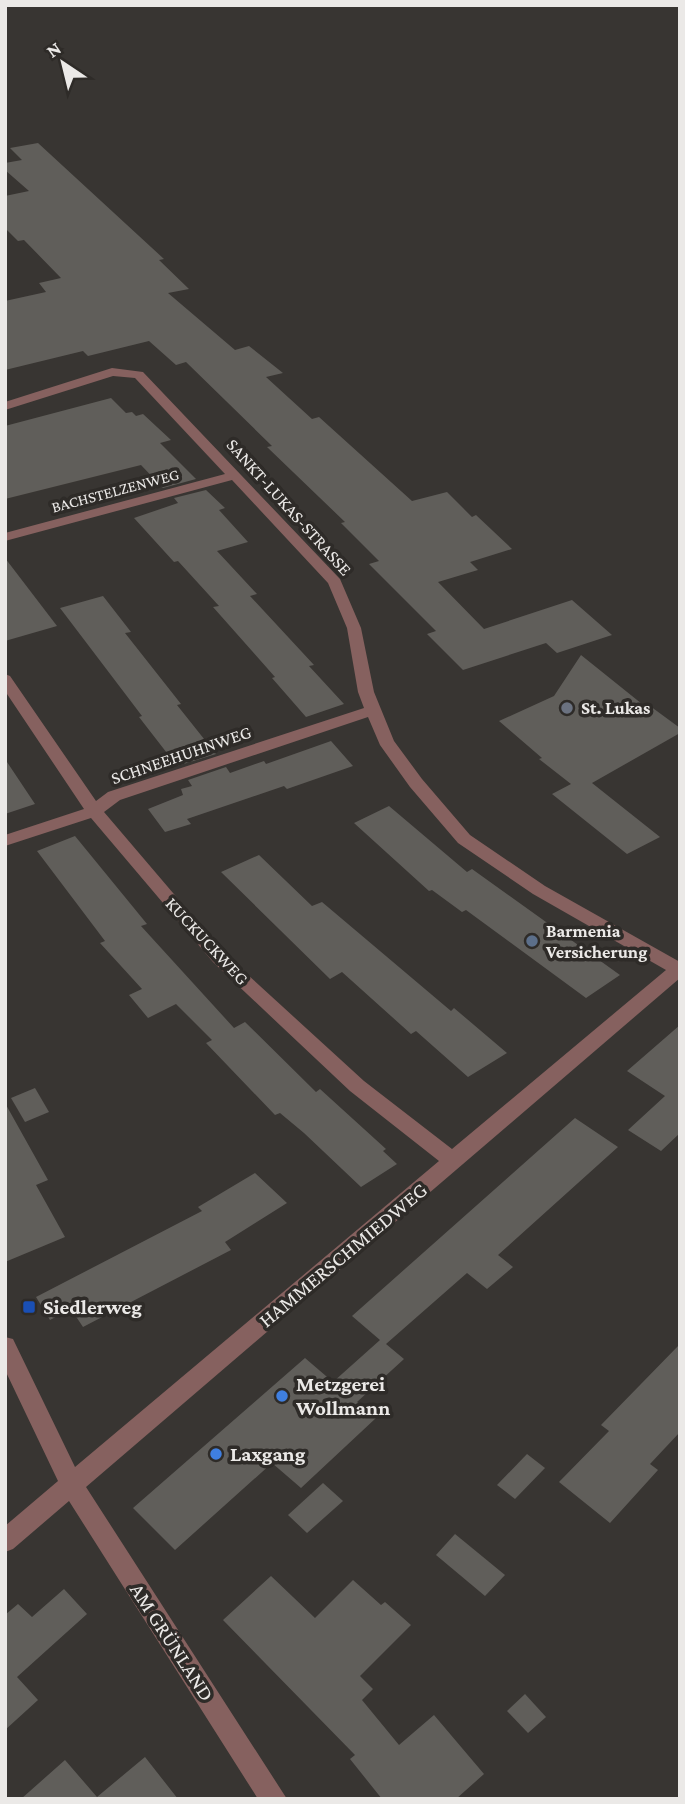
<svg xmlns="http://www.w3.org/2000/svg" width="685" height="1804" viewBox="0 0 685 1804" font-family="'Crimson Pro',serif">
<rect width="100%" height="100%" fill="#383532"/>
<!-- building -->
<g fill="#605e5a">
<path d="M38 143 164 259 159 260 189 289 168 293 235 350 249 346 283 373 266 377 312 419 319 417 412 501 447 492 472 517 476 515 512 549 470 562 478 570 438 582 484 629 572 600 612 635 557 653 546 643 463 670 427 634 436 631 369 564 379 561 341 523 345 522 267 447 272 446 186 362 176 365 149 341 88 356 83 351 5 370V301L46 292 39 283 61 278 24 240 18 241 5 228V196L29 191 5 170V163L22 160 10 148Z"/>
<path d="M111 398 126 413 132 412 136 416 143 414 171 440 160 443 196 479 163 488 141 465 5 499V426Z"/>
<path d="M206 490 225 508 219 510 248 542 217 551 257 594 250 596 314 665 309 666 344 704 306 717 272 678 275 677 213 607 219 606 178 561 174 562 134 518 178 503 174 498Z"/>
<path d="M5 558 57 626 5 641Z"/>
<path d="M103 596 131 632 125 633 181 704 177 705 216 754 177 766 139 717 142 716 60 608Z"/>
<path d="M581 655 647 708 650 706 680 728V733L592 783 660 837 627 854 552 794 571 784 539 759 542 758 499 721 554 696Z"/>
<path d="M331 741 353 766 287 789 284 786 187 819 191 824 165 832 148 809 183 795 181 789 192 786 188 780 226 767 230 773 264 761 266 764Z"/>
<path d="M5 759 35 804 5 814Z"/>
<path d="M389 806 467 872 472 869 620 975 586 998 466 910 462 912 432 890 429 891 354 823Z"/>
<path d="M75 836 147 924 141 926 234 1028 245 1022 316 1092 320 1089 386 1149 383 1151 397 1164 361 1187 304 1133 280 1113 275 1115 206 1043 212 1040 176 1004 148 1018 129 995 142 989 100 943 105 941 37 851Z"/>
<path d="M259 855 312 906 322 902 451 1011 454 1008 507 1053 468 1077 416 1031 411 1034 342 972 330 979 221 872Z"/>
<path d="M680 1025V1133L661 1151 628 1130 665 1096 627 1071Z"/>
<path d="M35 1088 49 1112 25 1122 11 1098Z"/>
<path d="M5 1103 48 1180 36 1185 65 1237 5 1262Z"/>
<path d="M575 1118 618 1147 498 1255 513 1267 487 1289 467 1273 386 1344 404 1359 357 1402 376 1418 301 1488 272 1463 175 1550 133 1508 305 1358 333 1382 380 1340 352 1316Z"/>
<path d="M255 1173 287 1203 225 1242 231 1250 83 1327 71 1309 50 1320 36 1297 202 1211 198 1207Z"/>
<path d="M680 1344V1432L650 1464 658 1470 610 1523 559 1482 609 1431 601 1425Z"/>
<path d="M527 1454 545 1468 515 1499 497 1485Z"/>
<path d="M323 1483 343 1501 307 1533 288 1515Z"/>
<path d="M455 1534 505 1575 485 1596 436 1555Z"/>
<path d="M271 1576 315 1618 353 1580 381 1605 385 1602 411 1625 360 1676 373 1689 362 1700 399 1745 434 1715 484 1774 456 1799H382L350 1759 355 1755 223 1620Z"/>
<path d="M64 1589 87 1614 17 1677 38 1700 5 1730V1615L18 1604 32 1617Z"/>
<path d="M525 1694 546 1717 528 1733 507 1711Z"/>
<path d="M145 1757 178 1799H21L65 1760 97 1797Z"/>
</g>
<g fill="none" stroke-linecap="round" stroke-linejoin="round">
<!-- minor -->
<path fill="#86615f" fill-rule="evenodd" d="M112 368 143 372 340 579 361 628 374 692 394 741 422 779 470 835 545 886 680 962V978L86 1487 287 1799H258L69 1501 13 1549 5 1552V1526L58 1481 5 1370V1337L13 1339 75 1467 439 1161 350 1091 213 962 91 818 5 846V835L84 809 5 691V674L10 676 96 801 108 792 364 708 358 692 347 628 328 583 232 480 5 541V533L225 474 135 378 113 376 5 410V402ZM368 717 380 745 410 787 458 843 533 894 666 970 452 1149 364 1081 225 954 104 812 120 800Z"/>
</g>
<!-- markers -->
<circle fill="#6b7280" stroke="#2e2b28" stroke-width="2.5" cx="567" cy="708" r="7"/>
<circle fill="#5c6f8a" stroke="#2e2b28" stroke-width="2.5" cx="532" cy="941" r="7"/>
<rect fill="#1a4fb4" stroke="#2e2b28" stroke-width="2.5" x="22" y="1300" width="14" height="14" rx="3.5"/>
<g fill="#3f7fe0" stroke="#2e2b28" stroke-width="2.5">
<circle cx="282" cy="1396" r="7"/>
<circle cx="216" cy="1454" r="7"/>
</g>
<g text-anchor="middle" stroke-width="7" stroke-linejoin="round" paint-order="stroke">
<!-- far-street labels -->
<g font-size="16" fill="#ebe9e7" stroke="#2e2b28">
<text transform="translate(115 490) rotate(-15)" y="6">BACHSTELZENWEG</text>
</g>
<!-- street labels -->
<g font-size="18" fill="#ebe9e7" stroke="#2e2b28">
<text transform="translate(289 507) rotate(48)" y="6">SANKT-LUKAS-STRASSE</text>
<text transform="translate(181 755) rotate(-19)" y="6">SCHNEEHUHNWEG</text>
<text transform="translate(207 941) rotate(47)" y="6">KUCKUCKWEG</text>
</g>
<!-- poi labels -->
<g font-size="18" font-weight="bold" fill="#ebe9e7" stroke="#2e2b28" text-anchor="start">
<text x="581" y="714">St. Lukas</text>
<text x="546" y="937">Barmenia<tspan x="546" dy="21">Versicherung</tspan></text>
</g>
<!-- near-street labels -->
<g font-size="21" fill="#ebe9e7" stroke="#2e2b28">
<text transform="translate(343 1255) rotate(-40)" y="7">HAMMERSCHMIEDWEG</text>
<text transform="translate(172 1642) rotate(57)" y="7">AM GRÜNLAND</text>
</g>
<!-- near-poi labels -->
<g font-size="21" font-weight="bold" fill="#ebe9e7" stroke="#2e2b28" text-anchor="start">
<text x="43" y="1314">Siedlerweg</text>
<text x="296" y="1391">Metzgerei<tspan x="296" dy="24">Wollmann</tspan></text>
<text x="230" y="1461">Laxgang</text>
</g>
</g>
<!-- border -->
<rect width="685" height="1804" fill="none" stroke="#ebe9e7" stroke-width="14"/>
<!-- north arrow -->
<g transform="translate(63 63) rotate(325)" stroke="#2e2b28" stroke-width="5" paint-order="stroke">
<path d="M0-5L12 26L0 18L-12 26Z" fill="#ebe9e7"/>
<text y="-10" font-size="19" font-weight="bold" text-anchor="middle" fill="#ebe9e7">N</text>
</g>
</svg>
